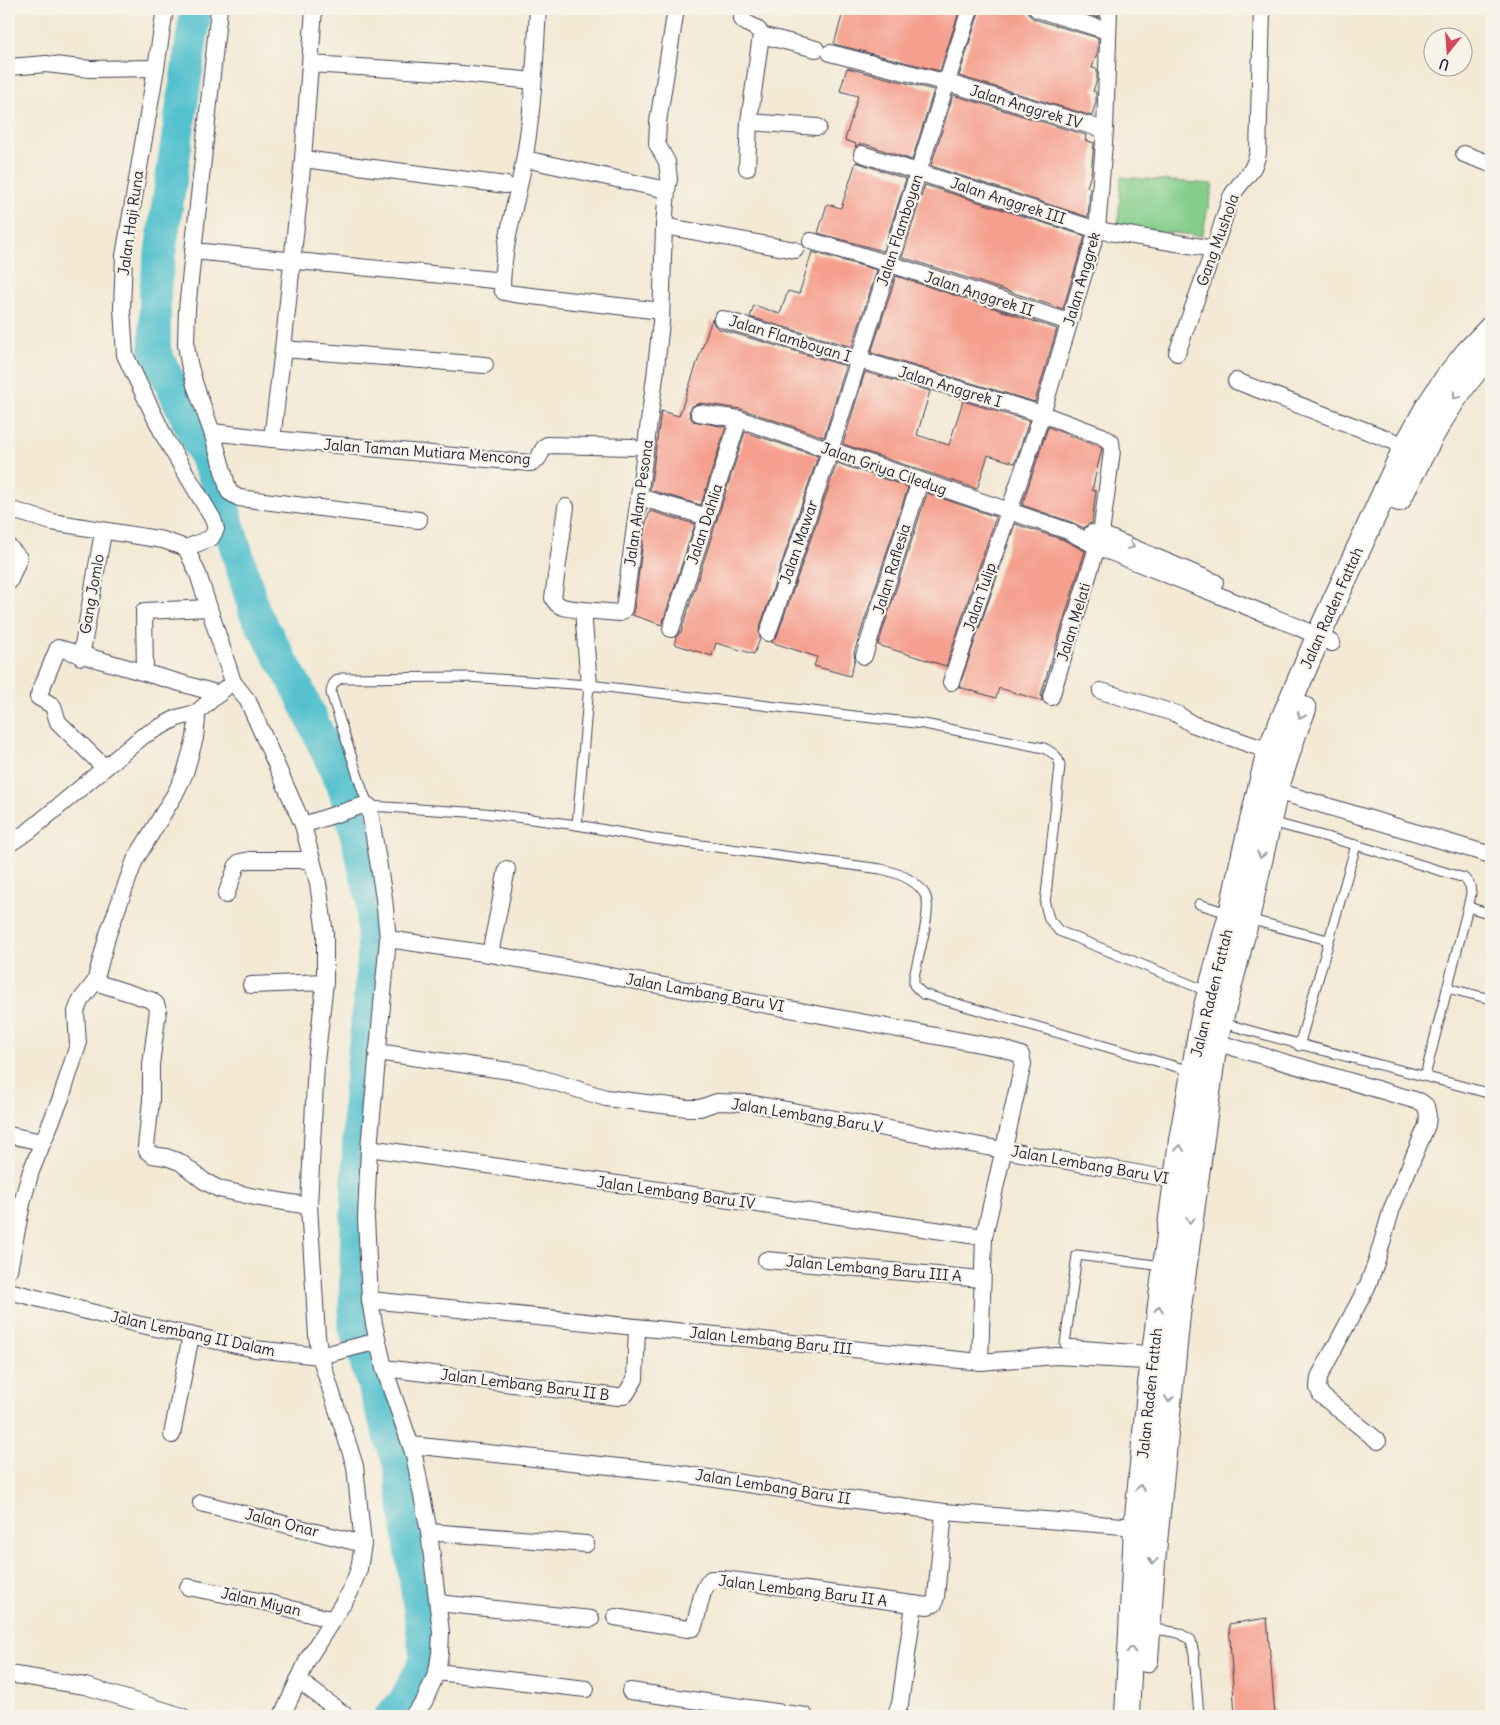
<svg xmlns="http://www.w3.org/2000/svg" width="1500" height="1725" viewBox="0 0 1500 1725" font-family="Delius,sans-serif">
<rect width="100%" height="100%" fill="#f7f3e8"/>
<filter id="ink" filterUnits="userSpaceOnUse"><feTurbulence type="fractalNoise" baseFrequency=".02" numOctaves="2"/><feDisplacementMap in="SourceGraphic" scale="10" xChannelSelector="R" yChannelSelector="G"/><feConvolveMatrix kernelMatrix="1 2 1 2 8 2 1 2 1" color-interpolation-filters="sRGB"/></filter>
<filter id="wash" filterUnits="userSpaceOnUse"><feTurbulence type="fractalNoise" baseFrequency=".0096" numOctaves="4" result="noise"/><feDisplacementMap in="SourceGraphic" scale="20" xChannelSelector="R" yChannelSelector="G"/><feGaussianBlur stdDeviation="1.12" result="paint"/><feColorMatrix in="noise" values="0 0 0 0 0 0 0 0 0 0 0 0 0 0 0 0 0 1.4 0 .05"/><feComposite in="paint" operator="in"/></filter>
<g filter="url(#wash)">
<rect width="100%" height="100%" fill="#f3e9d4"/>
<!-- green -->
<path fill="#84ce8a" stroke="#537862" d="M1121 177 1213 184 1202 236 1118 227Z"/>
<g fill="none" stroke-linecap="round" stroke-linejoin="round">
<!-- river -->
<path stroke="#54c1ce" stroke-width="32" d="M196 9 155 289V351L215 479 255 613 298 689 345 792 372 900 373 958 359 1098 354 1327 399 1465 426 1660 403 1703 390 1716"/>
</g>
<g id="blocks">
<!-- building -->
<g fill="#f59f8e">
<path d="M844 9H960L940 71 834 44Z"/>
<path d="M980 9H1027L1029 15 1034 19 1098 38V50L1092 68 1097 69V80L1093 91 1096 92V102L1092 116 959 76Z"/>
<path d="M1070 9H1099V18Z"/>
<path d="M847 68 934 90 912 160 865 144H859L855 147 856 144 845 140 858 96 840 91Z"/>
<path d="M953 95 1086 135 1085 140 1094 143 1091 174 1087 187 1090 188 1088 217 931 166Z"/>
<path d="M856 162 906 179 883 251 818 233 827 204 841 208Z"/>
<path d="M925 185 1085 236 1063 309 902 257Z"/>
<path d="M812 252 877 270 852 347 750 317 754 305 780 314 788 291 799 294Z"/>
<path d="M896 276 1057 329 1035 402 871 353Z"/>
<path d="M712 319 714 325 719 329 846 366 824 437 741 409 700 403 692 406 689 411 690 416 693 421 726 427 701 505 650 490 661 411 679 416Z"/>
<path d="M865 372 930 391 917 435 949 445 963 401 1029 421 1015 463 988 455 977 489 843 444Z"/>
<path d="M1048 427 1102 448 1092 490 1096 491 1092 523 1088 524 1084 528 1071 522 1022 505Z"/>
<path d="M745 432 818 456 759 630 760 639 754 654 716 643 712 656 674 644 676 637 681 632Z"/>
<path d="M837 463 908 487 854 653 855 659 850 676 814 666 817 657 771 642 777 636Z"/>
<path d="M927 493 996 517 946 666 878 645Z"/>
<path d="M650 511 695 524 662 625 632 615 634 610 645 526Z"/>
<path d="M1015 524 1064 540 1085 551 1041 694 1042 701 999 688 996 698 959 687Z"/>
<path d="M1267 1618 1275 1716H1235L1229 1624Z"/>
</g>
</g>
</g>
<g filter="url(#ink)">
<use href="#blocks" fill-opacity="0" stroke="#414052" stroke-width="1"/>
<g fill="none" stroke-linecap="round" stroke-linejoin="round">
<defs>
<g id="service">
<path d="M1271 822 1356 845 1464 878 1470 885 1471 894 1468 907 1425 1076"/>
<path d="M577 825 589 685"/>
<path d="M1199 904 1231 914"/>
<path d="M1468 907 1491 914"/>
<path d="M1248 919 1328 940"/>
<path d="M1447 988 1491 999"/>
<path d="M1220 1022C1310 1049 1401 1069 1491 1094"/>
<path d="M1299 1046 1356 845"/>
<path d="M1191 1071 923 994 914 985V977C917 961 932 911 926 897 919 880 898 873 881 869L656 839 577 825 484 813 369 806 363 792 331 693C332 684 334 681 342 678L467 677 589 685 924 724 1044 748C1053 753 1059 756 1060 766L1045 904 1049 919 1059 931 1209 992"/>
<path d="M1153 1351 1065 1344 1077 1255 1163 1266"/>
<path d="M1150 1628 1179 1633 1191 1640 1194 1654 1199 1716"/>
</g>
<g id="minor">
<path d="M165 9 156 68 124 256 122 309 125 355 165 438 213 519 216 529 211 538 186 548"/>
<path d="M219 9 187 309 186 345 189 363 195 385 212 432 229 492 239 498 419 520"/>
<path d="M538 9C535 60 533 111 524 161 517 201 502 248 502 289L504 292 514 294 661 311"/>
<path d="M743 9 742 19C747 26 759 26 761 35L749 122 747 168"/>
<path d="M1037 9 1108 31"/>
<path d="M761 35 816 49"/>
<path d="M830 53 948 83 1105 130"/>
<path d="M310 64 440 72 524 80"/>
<path d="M9 67 46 64 90 69 156 68"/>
<path d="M749 122 818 127"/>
<path d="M862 154 1097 230 1214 249"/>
<path d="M1464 154 1491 164"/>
<path d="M303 159 506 185"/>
<path d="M525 159 667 190 669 179 667 162 657 144 658 122 676 9"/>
<path d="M664 226 795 250"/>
<path d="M811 241 890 264 1069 322"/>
<path d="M193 251 494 280"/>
<path d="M722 319 1042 414 1102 436 1111 442 1112 451 1101 534 1051 697"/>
<path d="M283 349 485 365"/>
<path d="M1177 353 1214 249 1231 197C1241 179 1253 176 1258 153L1262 9"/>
<path d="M1236 381 1406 446"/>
<path d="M699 413 739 419 1068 531 1098 547 1298 627 1332 643"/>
<path d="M212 432 272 439 529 463C541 462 539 451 547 445L632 447"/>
<path d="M272 439 283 349 303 159 314 9"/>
<path d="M649 500 708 517"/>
<path d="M566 507 553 598C558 610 572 608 583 610"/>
<path d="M9 509 52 522 163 540 186 548 198 574 233 682 248 701 303 825 318 883 325 934V982L316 1062 309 1206 317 1336 320 1356 355 1466 363 1544 359 1569 350 1592 309 1657 282 1716"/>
<path d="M1092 533 1101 534 1215 582"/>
<path d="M9 547 19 558 9 582"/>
<path d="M671 629 739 419"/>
<path d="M768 633 826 463 970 9"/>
<path d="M864 656 920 481"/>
<path d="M81 657 103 532"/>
<path d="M145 672 144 611 209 608"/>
<path d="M951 682 1042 414 1097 230 1105 130 1109 9"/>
<path d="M589 685 583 610 620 613 624 609 655 377 661 322 664 226 667 190"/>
<path d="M1101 691 1177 714 1192 724 1269 751"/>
<path d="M104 767 58 722 53 706 38 697 58 648 219 694"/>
<path d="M1266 788 1491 855"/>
<path d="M303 825 361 806H369L384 898 388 939 369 1148 366 1218 370 1300 374 1324 384 1368 414 1455 429 1532 441 1632 440 1653 437 1672 424 1702 412 1716"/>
<path d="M9 844 29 831 143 736 177 718 196 713 224 689"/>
<path d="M226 895 237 865 240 862 250 860H312"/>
<path d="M388 939 490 954 1001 1048 1021 1055 1023 1064 984 1237 980 1362"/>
<path d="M490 954 507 869"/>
<path d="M95 982 151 1000 156 1004 158 1010 151 1065V1100L146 1147 147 1151 152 1155 166 1157 180 1162 204 1181 219 1189 255 1197 309 1206"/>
<path d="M251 985 325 982"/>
<path d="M1215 1042 1421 1102 1426 1106 1428 1116 1427 1125 1392 1208 1376 1263 1367 1287 1319 1377 1318 1388 1321 1395 1378 1441"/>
<path d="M377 1052 524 1073 606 1098 687 1108H700L717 1102 749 1103 1003 1150 1176 1180"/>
<path d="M9 1135 42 1142"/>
<path d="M369 1148 984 1237"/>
<path d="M766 1260 982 1279"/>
<path d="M9 1270 23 1199 31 1171 61 1098 78 1045 76 1012 80 1001 95 982 108 934 135 860 175 794 185 773 195 738 197 719 196 713"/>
<path d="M9 1291 137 1324 255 1349 320 1356 378 1341"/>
<path d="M370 1300 980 1362 1056 1356 1163 1362"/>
<path d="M384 1368 618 1397 626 1394 635 1379 637 1328"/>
<path d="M172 1435 191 1335"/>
<path d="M411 1445 676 1473 813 1494 944 1512 1136 1527"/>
<path d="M201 1503 363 1544"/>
<path d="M429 1532 586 1544"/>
<path d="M188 1587 269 1603 333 1620"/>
<path d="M438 1603 591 1619"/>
<path d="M615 1617 688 1629 693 1628C700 1612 699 1592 711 1579H723L928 1606 934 1604 936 1597 944 1512"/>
<path d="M437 1672 586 1689"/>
<path d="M9 1674 85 1686 182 1716"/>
<path d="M298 1680 346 1716"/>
<path d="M630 1691 805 1716"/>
<path d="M895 1716 900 1704 914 1604"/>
</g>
<g id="secondary">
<path d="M1399 499C1425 447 1450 395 1491 353"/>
<path d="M1146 1660 1153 1562 1178 1315 1215 1042 1247 919 1276 790 1295 731 1304 709"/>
<path d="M1127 1716 1136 1527 1149 1392 1181 1140 1203 1017 1231 914 1242 862 1269 751 1322 628 1406 446 1427 408 1447 378 1467 353 1491 328"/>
</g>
</defs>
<!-- service casing -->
<use href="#service" stroke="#414052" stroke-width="11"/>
<!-- minor casing -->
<use href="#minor" stroke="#414052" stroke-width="18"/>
<!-- secondary casing -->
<use href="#secondary" stroke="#414052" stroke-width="26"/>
<!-- service -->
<use href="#service" stroke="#fff" stroke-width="9"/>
<!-- minor -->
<use href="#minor" stroke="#fff" stroke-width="16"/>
<!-- secondary -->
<use href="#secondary" stroke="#fff" stroke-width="24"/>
</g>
<!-- one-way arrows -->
<defs><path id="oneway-chevron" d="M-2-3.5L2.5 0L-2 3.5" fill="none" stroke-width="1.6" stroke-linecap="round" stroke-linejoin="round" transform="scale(1.25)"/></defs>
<g stroke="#9c9ca7">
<use href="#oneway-chevron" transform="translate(1456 396) rotate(126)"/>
<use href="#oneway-chevron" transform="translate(1131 546) rotate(23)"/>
<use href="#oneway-chevron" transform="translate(1301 716) rotate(113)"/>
<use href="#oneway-chevron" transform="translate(1261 855) rotate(102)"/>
<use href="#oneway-chevron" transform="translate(1180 1148) rotate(-83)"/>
<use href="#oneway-chevron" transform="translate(1190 1220) rotate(98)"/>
<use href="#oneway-chevron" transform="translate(1159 1309) rotate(-83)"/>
<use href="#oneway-chevron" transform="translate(1169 1399) rotate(96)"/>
<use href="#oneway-chevron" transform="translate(1140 1488) rotate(-85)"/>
<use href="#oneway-chevron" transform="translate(1153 1561) rotate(95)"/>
<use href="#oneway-chevron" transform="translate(1131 1650) rotate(-88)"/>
</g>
</g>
<g text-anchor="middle" stroke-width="4.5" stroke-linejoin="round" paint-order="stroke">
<!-- street labels -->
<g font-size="15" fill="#22223b" stroke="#f7f3e8">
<text transform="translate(1026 107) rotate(17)" y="5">Jalan Anggrek IV</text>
<text transform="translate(1008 201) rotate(18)" y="5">Jalan Anggrek III</text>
<text transform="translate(131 223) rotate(-82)" y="5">Jalan Haji Runa</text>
<text transform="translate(900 230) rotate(-72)" y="5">Jalan Flamboyan</text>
<text transform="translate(1218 240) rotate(-70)" y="5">Gang Mushola</text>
<text transform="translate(1082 279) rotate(-74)" y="5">Jalan Anggrek</text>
<text transform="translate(979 294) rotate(18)" y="5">Jalan Anggrek II</text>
<text transform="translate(790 339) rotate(17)" y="5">Jalan Flamboyan I</text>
<text transform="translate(950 387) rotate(17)" y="5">Jalan Anggrek I</text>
<text transform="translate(427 452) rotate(4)" y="5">Jalan Taman Mutiara Mencong</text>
<text transform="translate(884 469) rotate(19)" y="5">Jalan Griya Ciledug</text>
<text transform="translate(639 503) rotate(-82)" y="5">Jalan Alam Pesona</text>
<text transform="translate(705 524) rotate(-72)" y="5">Jalan Dahlia</text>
<text transform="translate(799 542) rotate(-71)" y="5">Jalan Mawar</text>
<text transform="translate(892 569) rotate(-73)" y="5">Jalan Raflesia</text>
<text transform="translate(92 594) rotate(-80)" y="5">Gang Jomlo</text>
<text transform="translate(980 597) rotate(-71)" y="5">Jalan Tulip</text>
<text transform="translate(1332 608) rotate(-66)" y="5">Jalan Raden Fattah</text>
<text transform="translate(1074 622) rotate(-73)" y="5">Jalan Melati</text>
<text transform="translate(705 993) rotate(10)" y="5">Jalan Lambang Baru VI</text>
<text transform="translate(1212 993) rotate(-76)" y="5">Jalan Raden Fattah</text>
<text transform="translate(807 1116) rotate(9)" y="5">Jalan Lembang Baru V</text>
<text transform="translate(1090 1165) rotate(10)" y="5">Jalan Lembang Baru VI</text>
<text transform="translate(676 1193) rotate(8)" y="5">Jalan Lembang Baru IV</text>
<text transform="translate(874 1269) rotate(5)" y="5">Jalan Lembang Baru III A</text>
<text transform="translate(193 1334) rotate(12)" y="5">Jalan Lembang II Dalam</text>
<text transform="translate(771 1341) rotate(6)" y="5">Jalan Lembang Baru III</text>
<text transform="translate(525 1385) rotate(7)" y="5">Jalan Lembang Baru II B</text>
<text transform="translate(1150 1393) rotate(-84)" y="5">Jalan Raden Fattah</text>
<text transform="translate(773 1487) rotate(9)" y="5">Jalan Lembang Baru II</text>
<text transform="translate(282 1523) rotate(14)" y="5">Jalan Onar</text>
<text transform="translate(803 1591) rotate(7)" y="5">Jalan Lembang Baru II A</text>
<text transform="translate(261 1602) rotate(13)" y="5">Jalan Miyan</text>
</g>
</g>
<!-- margin -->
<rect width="1500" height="1725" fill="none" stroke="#f7f3e8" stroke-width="30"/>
<!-- north arrow -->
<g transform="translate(1448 52) rotate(197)"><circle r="24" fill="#f7f3e8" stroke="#a29fa3"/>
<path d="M0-4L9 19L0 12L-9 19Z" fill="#d1495b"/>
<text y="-8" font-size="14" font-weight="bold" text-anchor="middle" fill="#22223b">U</text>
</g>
</svg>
